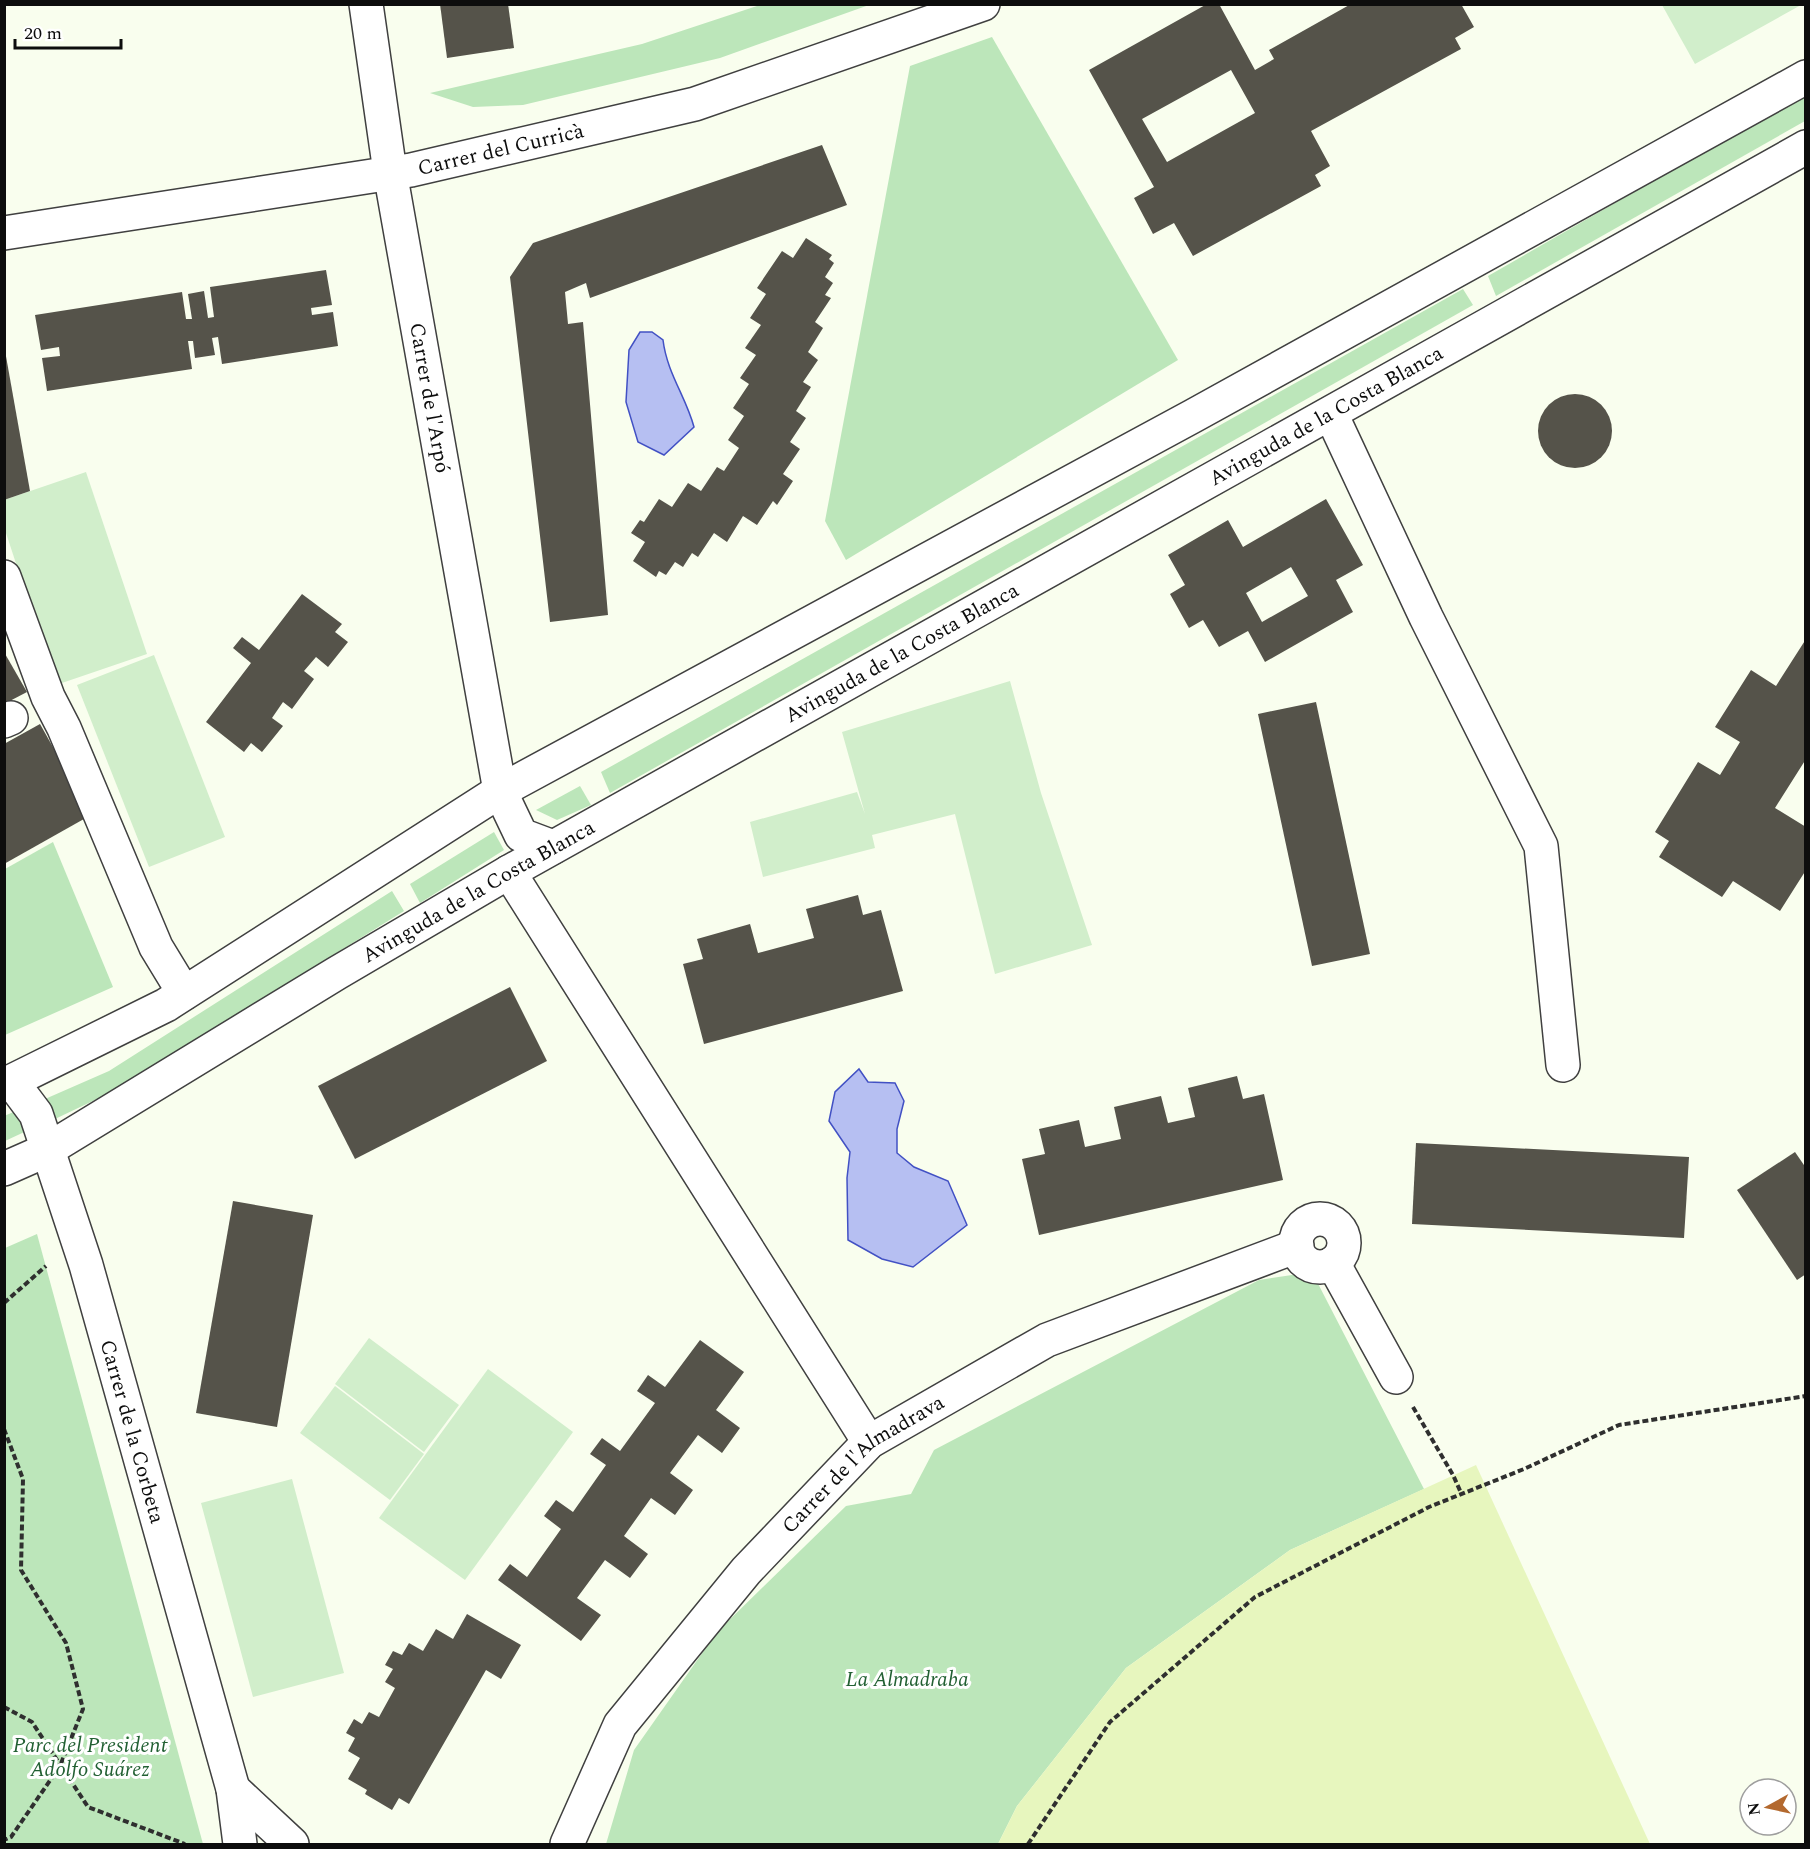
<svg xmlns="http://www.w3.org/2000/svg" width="1810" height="1849" viewBox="0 0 1810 1849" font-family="Spectral,serif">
<rect width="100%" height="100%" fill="#f9feee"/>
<!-- green -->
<g fill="#bce6ba">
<path d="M763 4 869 5 720 58 523 105 473 107 430 93 642 44Z"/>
<path d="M992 37 1178 360 846 560 825 521 910 66Z"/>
<path d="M1805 94V121L1496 296 1488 276Z"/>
<path d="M1463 289 1473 305 610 793 601 772Z"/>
<path d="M580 786 591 805 557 820 536 810Z"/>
<path d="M494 832 504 850 420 903 410 884Z"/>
<path d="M53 842 113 987 5 1035V869Z"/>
<path d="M392 891 404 911 118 1089 55 1119 45 1099 109 1071Z"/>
<path d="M16 1111 33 1128 5 1141 4 1116Z"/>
<path d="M37 1234 203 1844H5V1248Z"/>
<path d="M1312 1272 1424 1489 1290 1550 1126 1668 1017 1806 998 1844H606L634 1750 717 1632 846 1506 911 1494 934 1450 1259 1280Z"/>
</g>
<!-- sand -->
<path fill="#e7f6be" d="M1476 1465 1650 1844H998L1017 1806 1126 1668 1290 1550Z"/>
<!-- pitch -->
<g fill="#d1eecb">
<path d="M1662 5H1801L1695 64Z"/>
<path d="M86 472 147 654 56 685 5 530 4 500Z"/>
<path d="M154 655 225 837 149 867 77 685Z"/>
<path d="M1010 681 1041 793 1092 945 995 974 955 814 872 835 875 848 763 877 750 822 857 792 865 814 842 732Z"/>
<path d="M369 1338 459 1405 424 1452 335 1384Z"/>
<path d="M488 1369 573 1432 465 1580 379 1518Z"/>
<path d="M335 1386 424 1454 390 1500 300 1433Z"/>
<path d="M292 1479 344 1673 253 1697 201 1503Z"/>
</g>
<!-- water -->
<g fill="#b6bff2" stroke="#4251c4" stroke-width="1.5">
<path d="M640 332H652L663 340C667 373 686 397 694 427L664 455 638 442 626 402 629 350Z"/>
<path d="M859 1069 868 1082 895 1083 904 1101 897 1129V1153L914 1167 948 1181 967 1225 913 1267 882 1259 848 1240 847 1178 850 1152 829 1121 835 1092Z"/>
</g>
<!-- building -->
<g fill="#55534a" fill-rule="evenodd">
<path d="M440 4H508L514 48 447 58Z"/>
<path d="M1207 4H1219L1255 70 1274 59 1269 50 1351 4H1461L1474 27 1455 38 1461 49 1311 131 1330 166 1315 175 1321 186 1193 256 1174 223 1153 234 1134 198 1154 187 1089 70ZM1231 70 1255 113 1167 162 1142 119Z"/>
<path d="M822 145 847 205 590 298 586 283 565 292 568 324 583 322 608 615 550 622 510 277 533 243Z"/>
<path d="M806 238 832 255 829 259 834 263 825 277 833 283 825 295 831 298 815 322 823 328 808 352 818 360 803 382 811 387 796 411 806 418 790 442 800 449 783 474 793 481 777 505 773 501 757 525 743 516 727 542 714 533 698 557 692 553 683 567 675 562 666 575 659 571 656 577 633 561 645 542 631 533 640 520 644 522 659 499 672 507 688 483 701 491 717 467 724 471 739 448 728 440 744 416 733 408 749 384 740 378 756 355 745 348 761 325 750 318 766 294 757 288 782 251 793 258Z"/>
<path d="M326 270 332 305 311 308 312 315 333 312 338 346 222 364 218 337 212 338 215 355 195 358 193 341H188L192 369 47 391 42 358 60 356 59 347 41 350 35 315 182 292 186 319H192L188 294 204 291 208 318 214 317 210 287Z"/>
<path d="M4 345 30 491 4 500Z"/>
<circle cx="1575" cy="431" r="37"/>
<path d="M1326 499 1363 565 1336 580 1353 612 1265 662 1248 631 1219 647 1203 620 1189 628 1170 594 1185 585 1168 555 1228 520 1243 547ZM1291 567 1308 596 1262 622 1246 593Z"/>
<path d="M302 594 342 624 335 632 348 642 328 667 316 657 304 671 314 679 292 709 283 702 272 718 283 726 262 752 251 743 244 752 206 722 251 663 233 648 242 637 259 650Z"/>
<path d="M1806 639V759L1775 808 1806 827V870L1780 911 1733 881 1722 897 1659 857 1669 841 1655 832 1698 762 1720 775 1740 742 1715 727 1751 670 1776 686Z"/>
<path d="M4 652 27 692 4 704Z"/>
<path d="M1316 702 1370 954 1312 966 1258 714Z"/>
<path d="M40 724 91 815 4 864V744Z"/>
<path d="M858 895 863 915 881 910 903 991 704 1044 683 964 703 959 697 939 750 924 758 953 814 938 806 909Z"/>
<path d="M510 987 547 1061 355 1159 318 1086Z"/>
<path d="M1237 1076 1243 1099 1264 1094 1283 1180 1039 1235 1022 1159 1045 1154 1039 1129 1079 1120 1085 1147 1121 1139 1114 1107 1161 1096 1168 1123 1195 1117 1188 1088Z"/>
<path d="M1416 1143 1689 1157 1684 1238 1412 1224Z"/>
<path d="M1795 1152 1806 1168V1274L1797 1280 1737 1190Z"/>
<path d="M233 1201 313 1215 277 1427 196 1413Z"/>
<path d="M700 1340 744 1372 716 1410 740 1428 722 1453 698 1435 670 1473 693 1490 675 1515 651 1498 624 1536 648 1554 630 1578 605 1560 577 1598 601 1615 581 1641 498 1580 510 1564 527 1577 561 1529 544 1516 556 1500 573 1512 606 1465 590 1454 602 1438 620 1451 655 1403 637 1391 648 1375 665 1387Z"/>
<path d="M467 1614 521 1645 501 1679 486 1670 409 1804 399 1798 392 1810 365 1794 367 1790 348 1779 360 1758 348 1751 355 1738 346 1733 354 1719 362 1724 369 1712 379 1717 395 1688 385 1682 393 1669 385 1665 393 1651 402 1655 409 1643 423 1651 436 1629 453 1639Z"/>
</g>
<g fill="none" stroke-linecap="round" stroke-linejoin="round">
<defs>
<g id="minor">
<path id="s1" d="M366 4 390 172 500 791 521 835 553 847"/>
<path id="s2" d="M4 233 411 170 695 104 983 4"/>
<path d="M1331 414 1426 617 1541 846 1563 1065"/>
<path d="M4 577 48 697 64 728 156 947 184 993"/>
<path d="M4 721 11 718"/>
<path d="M509 872 869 1442"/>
<path id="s3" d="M12 1082 36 1114 86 1265 233 1789 240 1844"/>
<path d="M4 1085 166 1005 500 791 1193 416 1806 77"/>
<path id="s4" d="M4 1169 47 1150 337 973 509 872 1806 147"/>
<circle cx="1320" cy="1243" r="24"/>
<path d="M1333 1263 1396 1377"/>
<path d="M233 1789 292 1844"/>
<path id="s5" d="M567 1844 620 1725 746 1571 869 1442 1047 1340 1297 1246"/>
</g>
</defs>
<!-- minor casing -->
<use href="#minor" stroke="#404040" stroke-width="36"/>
<!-- path -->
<g stroke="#2f2f2f" stroke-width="4" stroke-dasharray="6 3" stroke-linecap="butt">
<path d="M4 1303 46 1266"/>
<path d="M1413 1407 1453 1475 1462 1495"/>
<path d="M4 1429 23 1479 21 1570 66 1643 83 1709 60 1766 11 1837 4 1840"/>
<path d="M4 1707 32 1722 88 1807 185 1844"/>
<path d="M1028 1844 1110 1722 1255 1597 1429 1507 1524 1469 1619 1425 1806 1396"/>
</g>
<!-- minor -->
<use href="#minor" stroke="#fff" stroke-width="33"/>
</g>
<g text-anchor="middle" stroke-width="6" stroke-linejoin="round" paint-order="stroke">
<!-- street labels -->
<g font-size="21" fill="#0d0d0d" stroke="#fff">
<text dy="7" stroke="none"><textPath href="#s2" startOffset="504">Carrer del Curricà</textPath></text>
<text dy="7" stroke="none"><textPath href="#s1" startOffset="399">Carrer de l'Arpó</textPath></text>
<text dy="7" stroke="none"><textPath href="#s4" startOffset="1522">Avinguda de la Costa Blanca</textPath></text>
<text dy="7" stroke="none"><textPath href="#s4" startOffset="1036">Avinguda de la Costa Blanca</textPath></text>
<text dy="7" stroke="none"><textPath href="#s4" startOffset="550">Avinguda de la Costa Blanca</textPath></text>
<text dy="7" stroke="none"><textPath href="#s3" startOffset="372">Carrer de la Corbeta</textPath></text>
<text dy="7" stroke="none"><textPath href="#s5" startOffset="489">Carrer de l'Almadrava</textPath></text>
</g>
<!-- park labels -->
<g font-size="21" font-style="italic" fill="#226033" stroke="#fff">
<text x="907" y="1686">La Almadraba</text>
<text x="90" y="1752">Parc del President<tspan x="90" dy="24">Adolfo Suárez</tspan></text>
</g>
</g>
<!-- border -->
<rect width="1810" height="1849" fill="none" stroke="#0d0d0d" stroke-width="12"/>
<!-- north arrow -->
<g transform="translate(1768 1807) rotate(262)"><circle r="28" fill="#ffffff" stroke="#9e9e9e" stroke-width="1.5"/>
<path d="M0-4.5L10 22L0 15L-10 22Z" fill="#b3692f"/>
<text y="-9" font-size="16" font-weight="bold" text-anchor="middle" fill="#0d0d0d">N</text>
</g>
<!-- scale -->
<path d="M15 39v9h106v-9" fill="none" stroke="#0d0d0d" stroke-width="3"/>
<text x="24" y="39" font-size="18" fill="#0d0d0d" stroke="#ffffff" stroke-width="4.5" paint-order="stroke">20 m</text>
</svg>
